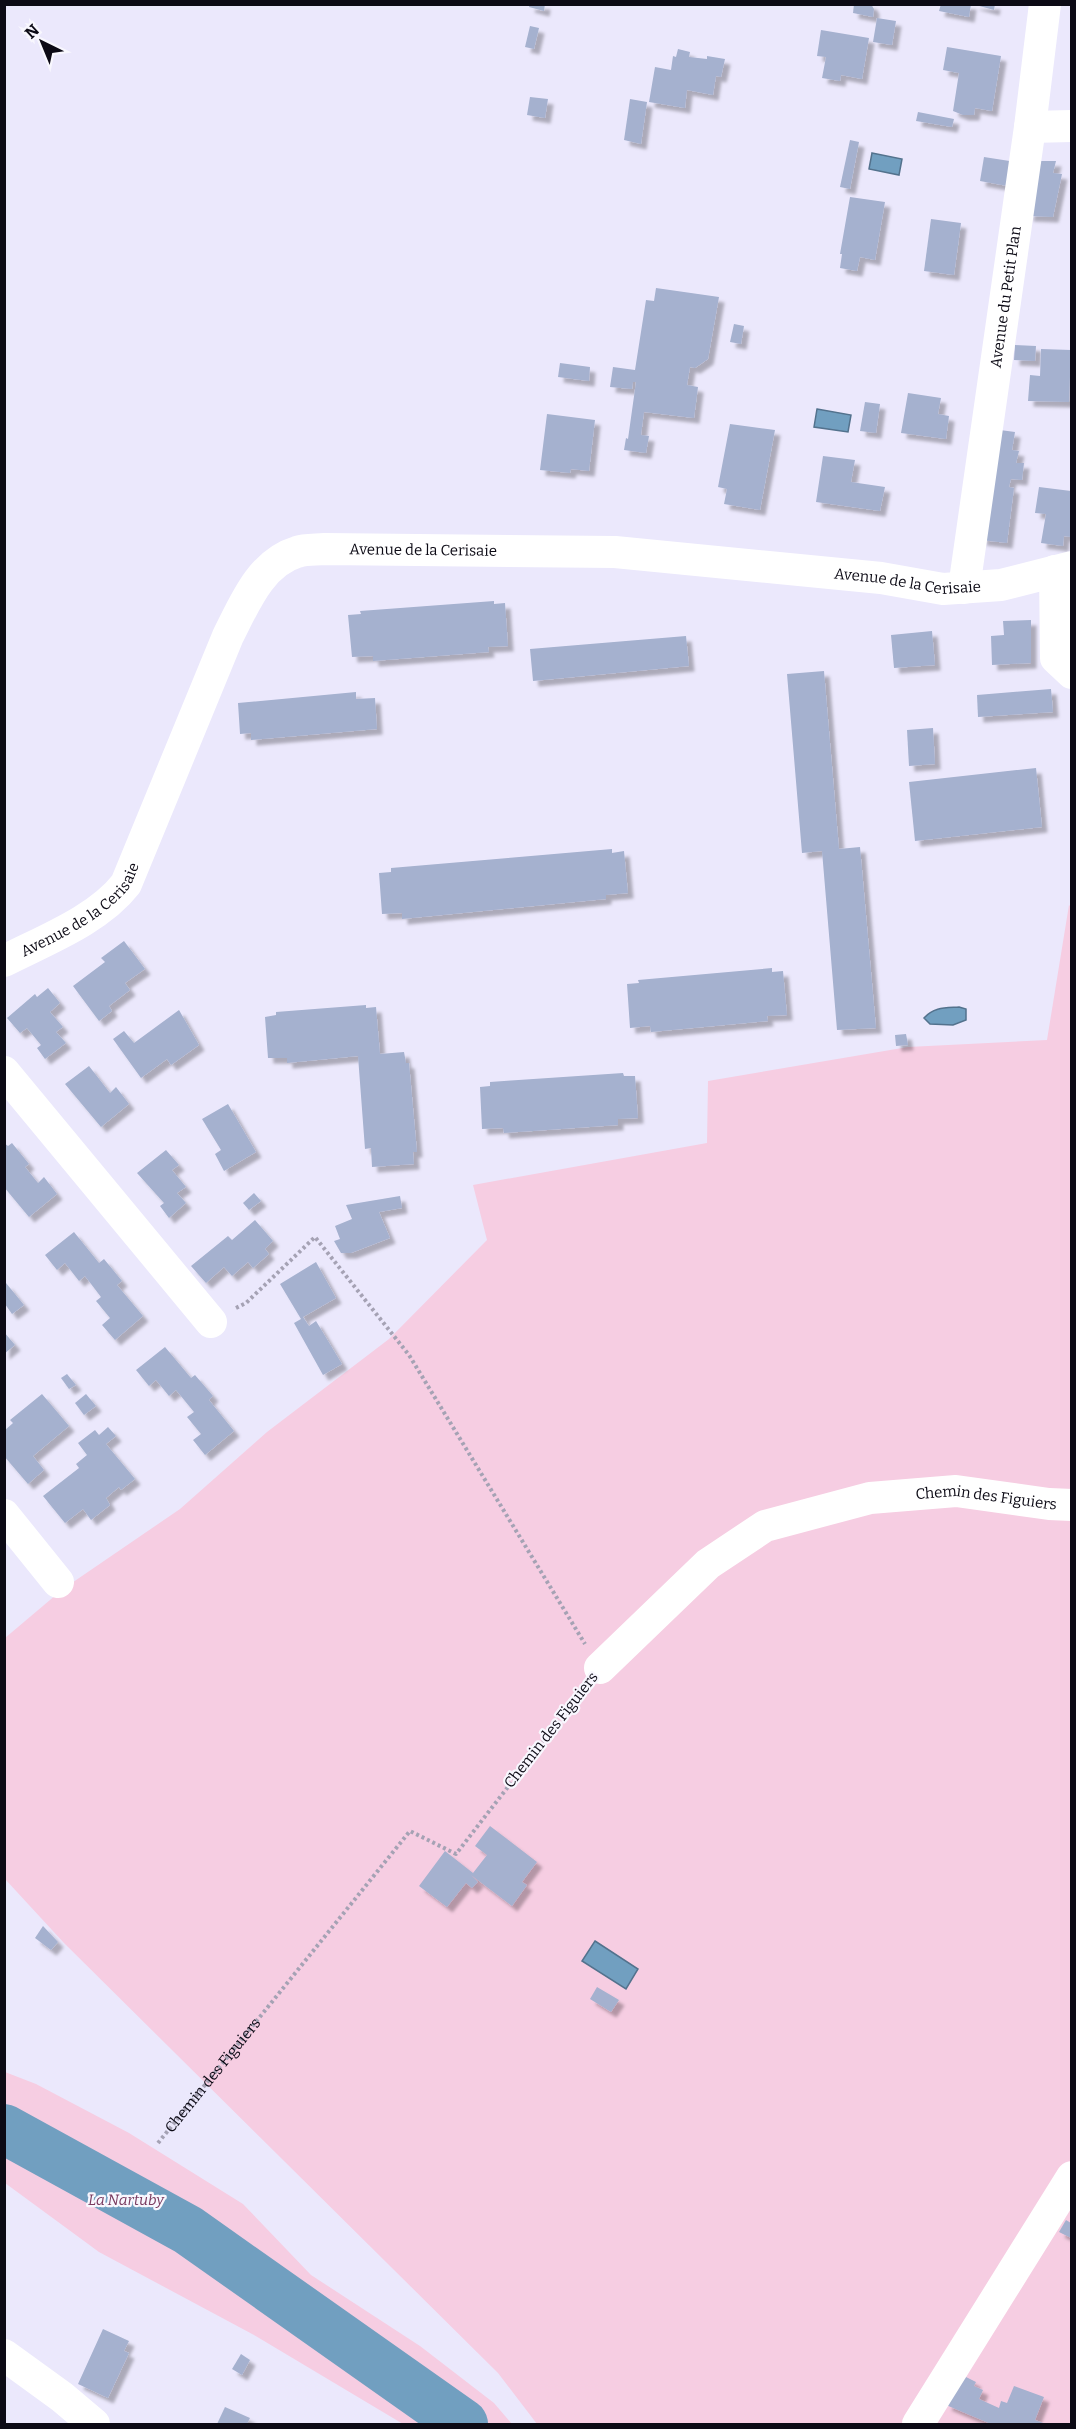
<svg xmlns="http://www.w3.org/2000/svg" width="1076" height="2429" viewBox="0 0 1076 2429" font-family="Bitter,serif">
<defs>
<filter id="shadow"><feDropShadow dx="5.5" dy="5.5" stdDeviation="1.5" flood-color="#0004"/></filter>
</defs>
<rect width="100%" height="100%" fill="#ebe8fc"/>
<!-- green -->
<g fill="#f6cde2">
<path d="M1069 905 1071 907V2424H537L498 2373 64 1943 5 1879V1638L63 1589 180 1509 267 1432 389 1339 487 1240 473 1185 707 1143 708 1081 908 1047 1047 1040Z"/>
<path d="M5 2072 36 2084 129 2133 243 2204 311 2275 420 2346 494 2403 512 2424H403L254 2335 99 2252 5 2183Z"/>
</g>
<!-- water -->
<g fill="#719fc0" stroke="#53728d" stroke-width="1.5">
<path d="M872 153 902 159 899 175 869 169Z"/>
<path d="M817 409 851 415 848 432 814 427Z"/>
<path d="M959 1007 966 1009V1020L953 1025 930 1024 924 1018C934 1007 945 1008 959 1007Z"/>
<path d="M595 1941 638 1969 626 1989 582 1961Z"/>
</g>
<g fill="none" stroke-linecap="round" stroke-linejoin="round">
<!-- river -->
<path stroke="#719fc0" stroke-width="50" d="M4 2129 188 2230 463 2424"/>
</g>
<!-- building -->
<g fill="#a5b1cf" filter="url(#shadow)">
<path d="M530 4H545L544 11 529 7Z"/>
<path d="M854 4H871L874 9 873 17 853 13Z"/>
<path d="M941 4H971L969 17 939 11Z"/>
<path d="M972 4H995L994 10Z"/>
<path d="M877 18 896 21 892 45 873 42Z"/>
<path d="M530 26 539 28 534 49 525 47Z"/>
<path d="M821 30 869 38 862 79 841 75 840 81 822 78 826 57 817 56Z"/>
<path d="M947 47 1001 56 992 111 975 108 974 115H963L953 111 959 73 943 70Z"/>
<path d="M678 49 690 52 689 57 707 59V56L725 59 721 77 716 76 713 95 687 90 685 108 649 102 655 67 671 70 673 56 676 57Z"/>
<path d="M530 97 548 99 545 118 527 115Z"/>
<path d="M630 99 647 102 641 144 624 140Z"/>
<path d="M918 112 954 119 952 127 916 121Z"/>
<path d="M850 140 859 142 850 189 840 187Z"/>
<path d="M984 157 1016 162 1013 187 980 181Z"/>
<path d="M1037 161H1056L1053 173 1062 174 1053 217 1028 216Z"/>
<path d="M850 197 885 202 875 260 860 257 857 271 840 268 842 254H840Z"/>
<path d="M931 219 961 223 954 275 924 271Z"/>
<path d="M656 288 719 297 708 359 695 368 690 367 687 385 698 387 694 418 644 412 641 435 649 436 646 453 624 450 626 438 628 439 636 382H633L632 389 610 387 613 367 635 370 646 300 654 301Z"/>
<path d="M734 324 744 326 741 344 730 342Z"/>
<path d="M1015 345 1036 346 1035 361 1014 360Z"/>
<path d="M1041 349 1071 350 1069 402 1028 401 1030 375 1040 376Z"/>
<path d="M560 363 590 367 589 381 558 377Z"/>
<path d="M908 393 941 398 938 414 949 416 946 439 901 433Z"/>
<path d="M865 402 880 404 876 433 860 431Z"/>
<path d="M547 414 595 420 589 471 571 469 570 473 540 470Z"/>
<path d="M730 424 775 430 760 510 724 504 727 489 718 487Z"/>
<path d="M1000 430 1015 432 1012 450 1019 451 1016 463H1024L1022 480 1011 479 1009 487 1014 488 1007 543 981 540Z"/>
<path d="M823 456 855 460 851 482 885 487 880 511 816 502Z"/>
<path d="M1039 487 1071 491V537L1064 536 1063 546 1041 543 1046 514 1035 513Z"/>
<path d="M494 601V604L505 603 508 646 488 647 489 652 373 661V656L352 657 348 615 361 614 360 611Z"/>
<path d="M1031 620V663L992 665 991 636 1004 635 1003 621Z"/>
<path d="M932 631 935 665 894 668 891 635Z"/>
<path d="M686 636 689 666 533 681 530 649Z"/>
<path d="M824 671 839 849 860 847 876 1028 837 1030 822 851 802 853 787 674Z"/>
<path d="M1051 689 1053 712 978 717 977 695Z"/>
<path d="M356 692V699L375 698 377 729 251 740V733L240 734 238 703Z"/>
<path d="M933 728 935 764 909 766 907 730Z"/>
<path d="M1036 768 1042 827 915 841 909 782Z"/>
<path d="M612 849V853L624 851 628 893 606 895V899L402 919V913L382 914 379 873 391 872V868Z"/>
<path d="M124 941 145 969 125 983 130 990 109 1006 112 1011 99 1021 73 986 105 962 101 958Z"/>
<path d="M772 968V972L783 971 787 1015 767 1016 768 1021 651 1032 650 1026 630 1028 627 984 639 983 638 980Z"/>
<path d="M48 988 60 1003 50 1012 63 1027 56 1032 66 1043 45 1059 37 1048 41 1045 27 1028 20 1033 7 1018 35 994 37 997Z"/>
<path d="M366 1005V1008L376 1007 380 1054 404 1052 406 1063H409L417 1152H413L414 1164 372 1167 371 1148 365 1149 358 1056 287 1063V1058H268L265 1017 276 1015V1012Z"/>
<path d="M179 1010 199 1045 171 1065 167 1059 141 1078 113 1039 124 1031 134 1043Z"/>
<path d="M906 1034 908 1045 896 1046 895 1035Z"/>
<path d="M89 1066 110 1093 116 1087 129 1104 101 1127 65 1084Z"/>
<path d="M623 1073 624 1076H635L638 1118 618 1119V1125L504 1133 503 1128 482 1129 480 1087 490 1086V1082Z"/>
<path d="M228 1104 256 1152 224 1171 215 1154 221 1150 202 1119Z"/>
<path d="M4 1143 8 1146 12 1143 29 1164 25 1167 38 1183 44 1177 57 1194 29 1217 4 1187Z"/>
<path d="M166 1150 179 1165 172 1170 186 1187 177 1193 186 1203 169 1218 160 1206 164 1203 137 1173Z"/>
<path d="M254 1193 261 1201 249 1210 243 1203Z"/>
<path d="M400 1196 402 1208 379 1212 390 1238 351 1253H341L334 1241 340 1239 335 1226 352 1219 346 1205Z"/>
<path d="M255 1220 273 1241 265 1249 269 1254 253 1268 248 1262 232 1276 224 1267 206 1283 191 1266 228 1236 232 1240Z"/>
<path d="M74 1232 99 1263 104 1259 122 1281 117 1285 143 1316 115 1340 102 1325 110 1318 96 1301 101 1297 85 1276 79 1281 65 1263 57 1270 45 1255Z"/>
<path d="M316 1262 336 1298 303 1317 309 1326 316 1321 342 1364 323 1375 294 1323 301 1319 280 1284Z"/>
<path d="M6 1283 24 1305 12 1314 5 1304Z"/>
<path d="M4 1332 15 1345 4 1354Z"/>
<path d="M165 1347 191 1378 195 1375 213 1396 209 1400 234 1431 205 1455 193 1440 201 1434 187 1417 194 1412 176 1390 169 1396 156 1380 149 1386 136 1370Z"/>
<path d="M67 1374 76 1385 69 1389 61 1378Z"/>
<path d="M42 1394 69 1426 33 1456 44 1470 28 1484 4 1456V1431L13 1423 10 1420Z"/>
<path d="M86 1394 96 1406 84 1415 75 1403Z"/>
<path d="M108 1427 116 1436 106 1444 135 1479 121 1490 119 1487 106 1498 110 1505 91 1520 83 1509 65 1523 43 1496 79 1468 76 1464 87 1455 78 1443 95 1430 99 1435Z"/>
<path d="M490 1826 537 1862 522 1882 527 1885 512 1906 471 1875 478 1882 472 1888 466 1883 447 1907 419 1886 445 1851 473 1873 487 1855 475 1846Z"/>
<path d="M43 1926 58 1942 51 1950 35 1938Z"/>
<path d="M597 1987 619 2000 611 2012 590 1999Z"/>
<path d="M1066 2220 1071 2223V2238L1059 2232Z"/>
<path d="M103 2329 129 2341 124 2351 129 2353 108 2398 78 2384Z"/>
<path d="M241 2354 250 2360 242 2375 232 2369Z"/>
<path d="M962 2375 976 2382 974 2386 983 2390 979 2399 999 2408 1001 2401 1007 2403 1014 2386 1044 2397 1035 2420 1046 2424H991L946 2405Z"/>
<path d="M225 2407 250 2418 247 2424H217Z"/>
</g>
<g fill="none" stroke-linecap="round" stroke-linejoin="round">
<!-- path -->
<g stroke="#a5a2b4" stroke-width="4" stroke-dasharray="3 3" stroke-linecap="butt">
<path d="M236 1308 246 1303 315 1237 409 1355 585 1644"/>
<path id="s1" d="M158 2143 410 1831 456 1854 583 1690"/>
</g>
<!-- minor -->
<g stroke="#fff" stroke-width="32">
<path d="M1030 127 1072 126"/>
<path d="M1055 571 1056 658 1072 673"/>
<path id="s2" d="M964 588 1030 127 1045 4"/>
<path id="s3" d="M4 961C45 940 98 920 126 884L228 636C244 605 260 563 297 552 306 549 316 550 325 549L615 552 881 578 943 589 1001 585 1072 567"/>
<path d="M4 1072 211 1322"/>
<path d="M4 1515 58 1582"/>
<path id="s4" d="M600 1668 708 1564 765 1526 870 1498 956 1491 1049 1504 1072 1505"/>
<path d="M4 2355 62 2397 94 2424"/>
<path d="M918 2424 1072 2177"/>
</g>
</g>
<g text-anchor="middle" stroke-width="4.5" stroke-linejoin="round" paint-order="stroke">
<!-- street labels -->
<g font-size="15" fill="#0c0a15" stroke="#f8f7fe">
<text dy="5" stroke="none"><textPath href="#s2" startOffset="294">Avenue du Petit Plan</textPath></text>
<text dy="5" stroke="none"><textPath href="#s3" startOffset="652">Avenue de la Cerisaie</textPath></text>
<text dy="5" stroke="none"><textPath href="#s3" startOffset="1138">Avenue de la Cerisaie</textPath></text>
<text dy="5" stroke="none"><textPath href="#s3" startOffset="94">Avenue de la Cerisaie</textPath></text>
<text dy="5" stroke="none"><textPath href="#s4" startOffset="444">Chemin des Figuiers</textPath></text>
<text transform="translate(551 1730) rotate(-52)" y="5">Chemin des Figuiers</text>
<text dy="5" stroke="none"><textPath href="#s1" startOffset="87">Chemin des Figuiers</textPath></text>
</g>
<!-- park labels -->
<g font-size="15" font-style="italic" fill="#7a3b60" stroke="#f8f7fe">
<text x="126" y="2205">La Nartuby</text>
</g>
</g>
<!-- border -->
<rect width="1076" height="2429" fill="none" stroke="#0c0a15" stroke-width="12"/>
<!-- north arrow -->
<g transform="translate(42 42) rotate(317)" stroke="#f8f7fe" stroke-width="4.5" paint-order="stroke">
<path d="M0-4.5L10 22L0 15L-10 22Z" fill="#0c0a15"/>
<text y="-9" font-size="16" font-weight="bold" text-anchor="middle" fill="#0c0a15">N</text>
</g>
</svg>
